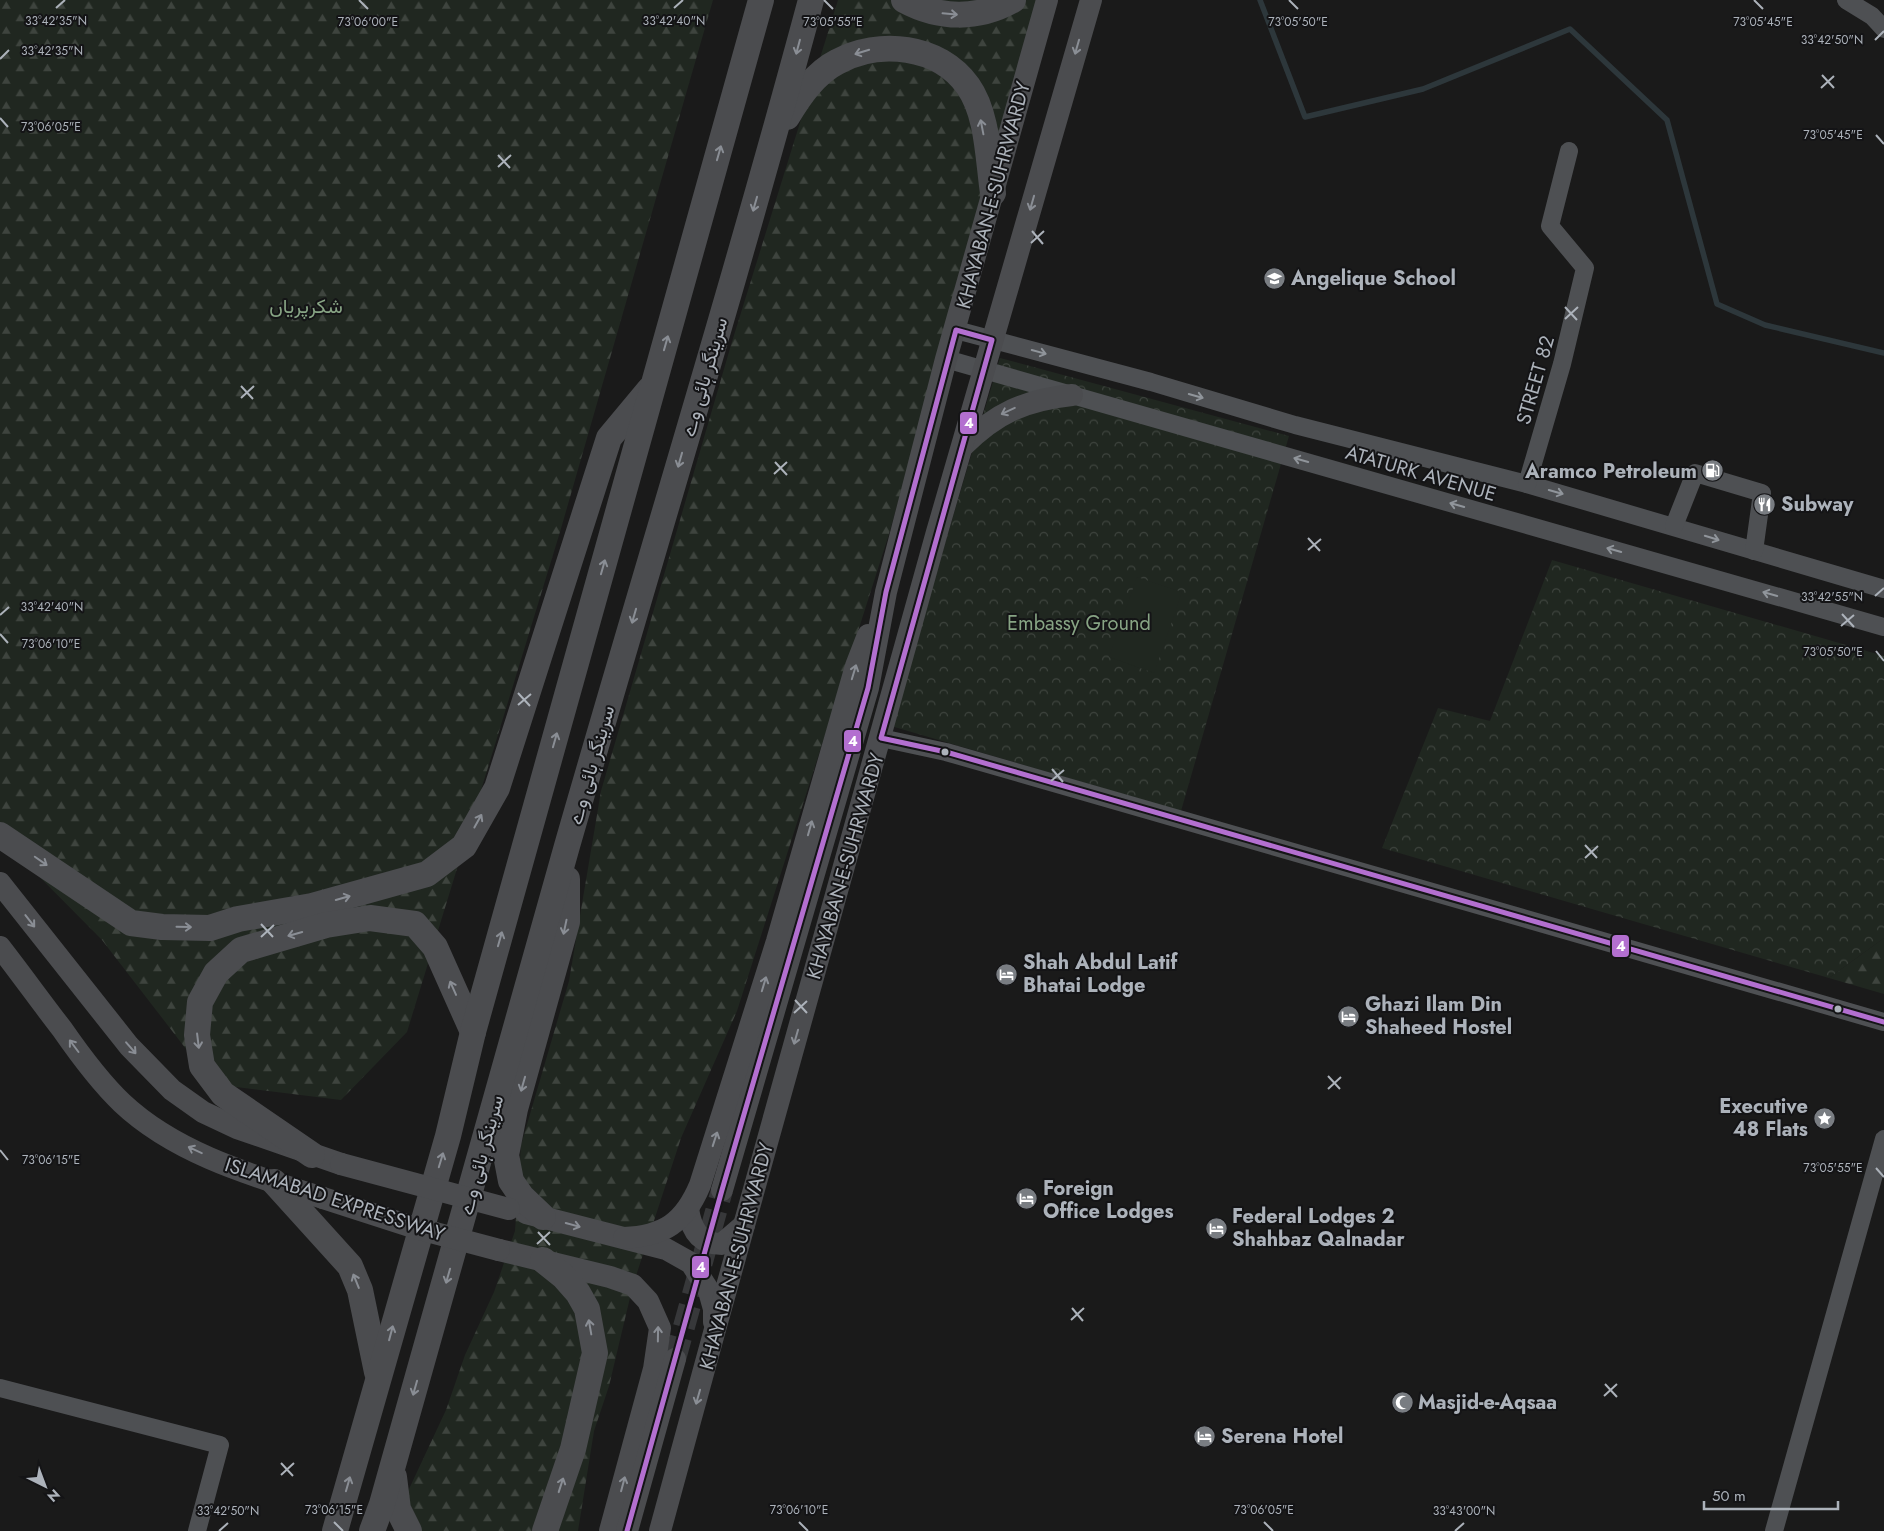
<svg xmlns="http://www.w3.org/2000/svg" width="1884" height="1531" viewBox="0 0 1884 1531" font-family="Jost,Vazirmatn,sans-serif">
<defs>
<pattern id="forest-firs" width="22" height="20" patternUnits="userSpaceOnUse" patternTransform="scale(1.25)"><rect width="22" height="20" fill="#202720"/><path d="M5 1l3.5 6h-7zM16 11l3.5 6h-7z" fill="#3e443e"/></pattern>
<pattern id="park-crowns" width="20" height="18" patternUnits="userSpaceOnUse" patternTransform="scale(1.25)"><rect width="20" height="18" fill="#202720"/><path d="M2 6a3 3 0 1 1 6 0M12 15a3 3 0 1 1 6 0" fill="none" stroke="#3e443e"/></pattern>
</defs>
<rect width="100%" height="100%" fill="#1a1a1a"/>
<!-- forest -->
<g fill="url(#forest-firs)">
<path d="M0 0H713L560 532 407 1032 341 1100 213 1084 102 940 0 837Z"/>
<path d="M838 0H1039L889 534 737 1011 681 1138 633 1285 609 1386 594 1431 578 1531H394L402 1504 446 1410 465 1355 494 1292 515 1231 521 1145 569 981 601 791 731 345Z"/>
<path d="M1884 938V994L1829 978Z"/>
</g>
<!-- park -->
<g fill="url(#park-crowns)">
<path d="M1000 358 1289 436 1181 811 891 726Z"/>
<path d="M1552 560 1884 656V938L1829 978 1382 848 1438 708 1490 721Z"/>
</g>
<!-- pitch -->
<path fill="#202720" d="M1137 577 1182 592 1154 673 1109 657Z"/>
<g fill="none" stroke-linecap="round" stroke-linejoin="round">
<!-- stream -->
<path stroke="#2d373b" stroke-width="5.5" d="M1260 0 1305 117 1423 89 1570 29 1667 120 1717 304 1765 325 1884 353"/>
<!-- major-tunnel -->
<path stroke="#37383a" stroke-width="22" stroke-dasharray="22 11" stroke-linecap="butt" d="M675 1359 722 1190"/>
<!-- minor -->
<g stroke="#4e5053" stroke-width="18">
<path d="M1846 0 1872 16 1884 29"/>
<path d="M956 330 1151 382 1295 425 1527 484 1884 589"/>
<path d="M946 359 1884 627"/>
<path d="M1527 484 1562 364 1585 268 1550 226 1569 151"/>
<path d="M1674 526 1695 473 1762 493 1754 551"/>
<path d="M881 738 946 752 1884 1022"/>
<path d="M0 1388 220 1445 197 1531"/>
<path d="M1774 1531 1884 1139"/>
</g>
<!-- major -->
<g stroke="#4b4c4f" stroke-width="22">
<path d="M963 446C996 413 1025 400 1072 395"/>
<path d="M0 883 129 1046 172 1090 203 1112 237 1128 341 1164"/>
<path d="M0 947C21 974 41 1002 62 1029 80 1055 99 1081 122 1103 176 1154 254 1176 323 1198"/>
<path d="M722 1190 868 688 886 592 946 359 1047 0"/>
<path d="M688 1209C691 1229 699 1244 722 1244L744 1225"/>
<path d="M526 1213 666 1249 691 1263 709 1291 714 1309V1322"/>
<path d="M624 1238C664 1236 684 1223 700 1185L777 941 856 666 868 635"/>
<path d="M499 1250 610 1277 633 1285 648 1301 660 1328 654 1369 610 1531"/>
<path d="M627 1531 675 1359"/>
<path d="M660 1531 714 1333 937 532 1091 0"/>
</g>
<!-- highway -->
<g stroke="#4b4c4f" stroke-width="26">
<path d="M904 0C939 19 978 20 1013 0"/>
<path d="M787 117C799 97 815 73 837 62 879 39 939 45 968 86 988 114 988 159 993 193"/>
<path d="M0 835 131 923 162 927 210 928 238 919 312 906 427 874 464 846 497 788 609 438 649 390"/>
<path d="M312 1155 223 1094 202 1066 197 1035 200 1002 216 973 241 950 326 925 370 918 415 924 435 947 473 1032"/>
<path d="M274 1182 350 1266 360 1290 377 1372"/>
<path d="M543 1217 522 1197 511 1181 506 1155 515 1109 567 922V879"/>
<path d="M543 1260 563 1276 578 1293 587 1309 595 1353 573 1449 545 1531"/>
<path d="M394 1477 398 1509 409 1531"/>
<path d="M335 1531 448 1136 473 1032 761 0"/>
<path d="M372 1531 382 1504C445 1285 504 1065 567 846 648 564 735 283 811 0"/>
</g>
<!-- major-bridge -->
<g stroke="#4b4c4f" stroke-width="22">
<path d="M341 1164 509 1209"/>
<path d="M323 1198 416 1228 499 1250"/>
</g>
<defs>
<path id="bus-1" d="M627 1531 722 1190 868 688 886 592 956 330 992 340 881 738 946 752 1884 1022"/>
</defs>
<!-- bus-1 casing -->
<use href="#bus-1" stroke="#141416" stroke-width="9"/>
<!-- bus-1 -->
<use href="#bus-1" stroke="#b36fd0" stroke-width="5"/>
</g>
<!-- one-way arrows -->
<defs><path id="oneway-shaft" d="M-6 0H5M1.5-3L5.5 0L1.5 3" fill="none" stroke-width="1.6" stroke-linecap="round" stroke-linejoin="round" transform="scale(1.25)"/></defs>
<g stroke="#8a8e95">
<use href="#oneway-shaft" transform="translate(950 14) rotate(5)"/>
<use href="#oneway-shaft" transform="translate(798 47) rotate(105)"/>
<use href="#oneway-shaft" transform="translate(1077 47) rotate(106)"/>
<use href="#oneway-shaft" transform="translate(862 52) rotate(163)"/>
<use href="#oneway-shaft" transform="translate(982 127) rotate(-101)"/>
<use href="#oneway-shaft" transform="translate(719 153) rotate(-74)"/>
<use href="#oneway-shaft" transform="translate(1032 203) rotate(106)"/>
<use href="#oneway-shaft" transform="translate(755 204) rotate(106)"/>
<use href="#oneway-shaft" transform="translate(666 343) rotate(-74)"/>
<use href="#oneway-shaft" transform="translate(1008 411) rotate(155)"/>
<use href="#oneway-shaft" transform="translate(680 460) rotate(106)"/>
<use href="#oneway-shaft" transform="translate(603 567) rotate(-74)"/>
<use href="#oneway-shaft" transform="translate(634 616) rotate(106)"/>
<use href="#oneway-shaft" transform="translate(854 672) rotate(-73)"/>
<use href="#oneway-shaft" transform="translate(555 740) rotate(-74)"/>
<use href="#oneway-shaft" transform="translate(478 821) rotate(-61)"/>
<use href="#oneway-shaft" transform="translate(810 828) rotate(-74)"/>
<use href="#oneway-shaft" transform="translate(41 861) rotate(35)"/>
<use href="#oneway-shaft" transform="translate(343 898) rotate(-16)"/>
<use href="#oneway-shaft" transform="translate(30 921) rotate(52)"/>
<use href="#oneway-shaft" transform="translate(184 927) rotate(1)"/>
<use href="#oneway-shaft" transform="translate(565 927) rotate(102)"/>
<use href="#oneway-shaft" transform="translate(295 934) rotate(164)"/>
<use href="#oneway-shaft" transform="translate(500 939) rotate(-74)"/>
<use href="#oneway-shaft" transform="translate(764 984) rotate(-73)"/>
<use href="#oneway-shaft" transform="translate(453 988) rotate(-114)"/>
<use href="#oneway-shaft" transform="translate(796 1037) rotate(106)"/>
<use href="#oneway-shaft" transform="translate(198 1041) rotate(83)"/>
<use href="#oneway-shaft" transform="translate(74 1046) rotate(-127)"/>
<use href="#oneway-shaft" transform="translate(131 1048) rotate(49)"/>
<use href="#oneway-shaft" transform="translate(523 1084) rotate(106)"/>
<use href="#oneway-shaft" transform="translate(715 1139) rotate(-72)"/>
<use href="#oneway-shaft" transform="translate(195 1150) rotate(-155)"/>
<use href="#oneway-shaft" transform="translate(441 1160) rotate(-73)"/>
<use href="#oneway-shaft" transform="translate(573 1225) rotate(15)"/>
<use href="#oneway-shaft" transform="translate(448 1276) rotate(106)"/>
<use href="#oneway-shaft" transform="translate(356 1281) rotate(-112)"/>
<use href="#oneway-shaft" transform="translate(590 1327) rotate(-100)"/>
<use href="#oneway-shaft" transform="translate(391 1333) rotate(-75)"/>
<use href="#oneway-shaft" transform="translate(658 1334) rotate(-89)"/>
<use href="#oneway-shaft" transform="translate(415 1388) rotate(106)"/>
<use href="#oneway-shaft" transform="translate(698 1397) rotate(106)"/>
<use href="#oneway-shaft" transform="translate(348 1484) rotate(-74)"/>
<use href="#oneway-shaft" transform="translate(623 1484) rotate(-75)"/>
<use href="#oneway-shaft" transform="translate(561 1485) rotate(-72)"/>
</g>
<g stroke="#90959b">
<use href="#oneway-shaft" transform="translate(1039 352) rotate(15)"/>
<use href="#oneway-shaft" transform="translate(1196 396) rotate(16)"/>
<use href="#oneway-shaft" transform="translate(1301 460) rotate(-164)"/>
<use href="#oneway-shaft" transform="translate(1556 492) rotate(16)"/>
<use href="#oneway-shaft" transform="translate(1457 505) rotate(-164)"/>
<use href="#oneway-shaft" transform="translate(1712 538) rotate(17)"/>
<use href="#oneway-shaft" transform="translate(1614 550) rotate(-164)"/>
<use href="#oneway-shaft" transform="translate(1770 594) rotate(-164)"/>
</g>
<!-- ticks -->
<path fill="none" stroke="#acb2ba" stroke-width="2" d="M359 0 368 9M824 0 833 9M1289 0 1298 9M1754 0 1763 9M56 8 65 0M674 8 683 0M1875 40 1884 31M0 59 9 50M1822 75 1834 88M1821 88 1834 76M0 118 8 127M1876 135 1884 144M498 155 510 168M498 167 511 155M1032 231 1043 244M1031 243 1044 231M1565 307 1577 320M1565 319 1578 307M241 386 253 399M241 398 254 386M775 462 787 475M774 474 787 462M1308 538 1320 551M1308 550 1321 539M1875 596 1884 588M1842 614 1854 627M0 615 9 607M1841 626 1854 615M0 634 8 643M1876 651 1884 661M518 693 530 706M518 705 531 694M1052 769 1063 782M1051 781 1064 770M1585 845 1597 858M1585 858 1598 846M261 924 273 937M261 937 274 925M795 1000 807 1013M794 1013 807 1001M1328 1076 1340 1089M1328 1089 1341 1077M0 1150 8 1160M1876 1168 1884 1177M538 1232 550 1245M537 1244 550 1232M1072 1308 1083 1321M1071 1320 1084 1308M1605 1384 1617 1397M1604 1396 1617 1384M281 1463 293 1476M281 1475 294 1463M334 1522 343 1531M799 1522 808 1531M1264 1522 1273 1531M219 1531 228 1523M1455 1531 1464 1523"/>
<!-- icons -->
<defs>
<symbol id="school-disc" viewBox="-11 -11 22 22"><circle r="9.5" fill="#797d82" stroke="#141416"/><path d="M0-5L7-2L0 1L-7-2ZM-4 1L0 2.5L4 1V4Q0 6-4 4Z" fill="#fff"/></symbol>
<symbol id="fuel-disc" viewBox="-11 -11 22 22"><circle r="9.5" fill="#797d82" stroke="#141416"/><path d="M-5.5-6h7V0h2V4h1.3V-2.5L3-4.5l.8-.8L6-3V5H2.5V1h-1V6h-7ZM-4.2-4.7v3.2H.2V-4.7Z" fill="#fff"/></symbol>
<symbol id="restaurant-disc" viewBox="-11 -11 22 22"><circle r="9.5" fill="#797d82" stroke="#141416"/><path d="M-5-6h1v4h1v-4h1v4h1v-4h1v5L-1.5 .5V6h-2V.5L-5-1ZM5-6V6H3V1.5H1.5Q1.5-4 5-6Z" fill="#fff"/></symbol>
<symbol id="hotel-disc" viewBox="-11 -11 22 22"><circle r="9.5" fill="#797d82" stroke="#141416"/><path d="M-6-4.5h1.5V1H6V5H4.5V3h-9V5H-6ZM-4 0a1.8 1.8 0 1 1 3.6 0ZM.5 0V-2.5h3Q6-2.5 6 0Z" fill="#fff"/></symbol>
<symbol id="sight-disc" viewBox="-11 -11 22 22"><circle r="9.5" fill="#797d82" stroke="#141416"/><path d="M0-6L1.8-2.2L6-1.7L2.9 1.2L3.7 5.4L0 3.3L-3.7 5.4L-2.9 1.2L-6-1.7L-1.8-2.2Z" fill="#fff"/></symbol>
<symbol id="mosque-disc" viewBox="-11 -11 22 22"><circle r="9.5" fill="#797d82" stroke="#141416"/><path d="M3.5-4.9A6 6 0 1 0 3.5 4.9A5 5 0 1 1 3.5-4.9Z" fill="#fff"/></symbol>
</defs>
<g fill-rule="evenodd">
<use href="#school-disc" x="1262" y="266" width="25" height="25"/>
<use href="#fuel-disc" x="1700" y="458" width="25" height="25"/>
<use href="#restaurant-disc" x="1752" y="492" width="25" height="25"/>
<use href="#hotel-disc" x="994" y="962" width="25" height="25"/>
<use href="#hotel-disc" x="1336" y="1004" width="25" height="25"/>
<use href="#sight-disc" x="1812" y="1106" width="25" height="25"/>
<use href="#hotel-disc" x="1014" y="1186" width="25" height="25"/>
<use href="#hotel-disc" x="1204" y="1216" width="25" height="25"/>
<use href="#mosque-disc" x="1390" y="1390" width="25" height="25"/>
<use href="#hotel-disc" x="1192" y="1424" width="25" height="25"/>
</g>
<!-- markers -->
<g fill="#acb2ba" stroke="#141416" stroke-width="2">
<circle cx="945" cy="752" r="4.5"/>
<circle cx="1838" cy="1009" r="4.5"/>
</g>
<g text-anchor="middle" stroke-width="4" stroke-linejoin="round" paint-order="stroke">
<!-- street labels -->
<g font-size="20" fill="#acb2ba" stroke="#141416">
<text transform="translate(993 195) rotate(-75)" y="7">KHAYABAN-E-SUHRWARDY</text>
<text transform="translate(704 377) rotate(-74)" y="7">سرینگر ہائی وے</text>
<text transform="translate(1535 380) rotate(-74)" y="7">STREET 82</text>
<text transform="translate(1421 473) rotate(16)" y="7">ATATURK AVENUE</text>
<text transform="translate(591 765) rotate(-74)" y="7">سرینگر ہائی وے</text>
<text transform="translate(845 866) rotate(-74)" y="7">KHAYABAN-E-SUHRWARDY</text>
<text transform="translate(481 1155) rotate(-75)" y="7">سرینگر ہائی وے</text>
<text transform="translate(335 1199) rotate(18)" y="7">ISLAMABAD EXPRESSWAY</text>
<text transform="translate(736 1256) rotate(-75)" y="7">KHAYABAN-E-SUHRWARDY</text>
</g>
<!-- poi labels -->
<g font-size="20" font-weight="bold" fill="#acb2ba" stroke="#141416" text-anchor="start">
<text x="1291" y="285">Angelique School</text>
<text x="1697" y="478" text-anchor="end">Aramco Petroleum</text>
<text x="1781" y="511">Subway</text>
<text x="1023" y="969">Shah Abdul Latif<tspan x="1023" dy="23">Bhatai Lodge</tspan></text>
<text x="1365" y="1011">Ghazi Ilam Din<tspan x="1365" dy="23">Shaheed Hostel</tspan></text>
<text x="1808" y="1113" text-anchor="end">Executive<tspan x="1808" dy="23">48 Flats</tspan></text>
<text x="1043" y="1195">Foreign<tspan x="1043" dy="23">Office Lodges</tspan></text>
<text x="1232" y="1223">Federal Lodges 2<tspan x="1232" dy="23">Shahbaz Qalnadar</tspan></text>
<text x="1418" y="1409">Masjid-e-Aqsaa</text>
<text x="1221" y="1443">Serena Hotel</text>
</g>
<!-- park labels -->
<g font-size="20" fill="#87a484" stroke="#141416">
<text x="306" y="313">شکرپریاں</text>
<text x="1079" y="630">Embassy Ground</text>
</g>
</g>
<g font-size="12" text-anchor="middle" fill="#acb2ba" stroke="#141416" stroke-width="4" stroke-linejoin="round" paint-order="stroke">
<text x="56" y="25">33°42'35"N</text>
<text x="674" y="25">33°42'40"N</text>
<text x="368" y="26">73°06'00"E</text>
<text x="833" y="26">73°05'55"E</text>
<text x="1298" y="26">73°05'50"E</text>
<text x="1763" y="26">73°05'45"E</text>
<text x="1832" y="44">33°42'50"N</text>
<text x="52" y="55">33°42'35"N</text>
<text x="51" y="131">73°06'05"E</text>
<text x="1833" y="139">73°05'45"E</text>
<text x="1832" y="601">33°42'55"N</text>
<text x="52" y="611">33°42'40"N</text>
<text x="51" y="648">73°06'10"E</text>
<text x="1833" y="656">73°05'50"E</text>
<text x="51" y="1164">73°06'15"E</text>
<text x="1833" y="1172">73°05'55"E</text>
<text x="334" y="1514">73°06'15"E</text>
<text x="799" y="1514">73°06'10"E</text>
<text x="1264" y="1514">73°06'05"E</text>
<text x="228" y="1515">33°42'50"N</text>
<text x="1464" y="1515">33°43'00"N</text>
</g>
<g stroke="#141416" stroke-width="2">
<rect x="959" y="411" width="19" height="24" rx="5" fill="#b36fd0"/>
<rect x="843" y="729" width="19" height="24" rx="5" fill="#b36fd0"/>
<rect x="1611" y="934" width="19" height="24" rx="5" fill="#b36fd0"/>
<rect x="691" y="1255" width="19" height="24" rx="5" fill="#b36fd0"/>
</g>
<g font-size="14" text-anchor="middle" font-weight="bold" fill="#fff">
<text x="969" y="428">4</text>
<text x="853" y="746">4</text>
<text x="1621" y="951">4</text>
<text x="701" y="1272">4</text>
</g>
<!-- north arrow -->
<g transform="translate(45 1486) rotate(138)" stroke="#141416" stroke-width="4" paint-order="stroke">
<path d="M0-4L9 19L0 12L-9 19Z" fill="#acb2ba"/>
<text y="-8" font-size="14" font-weight="bold" text-anchor="middle" fill="#acb2ba">N</text>
</g>
<!-- scale -->
<path d="M1704 1501v8h134v-8" fill="none" stroke="#acb2ba" stroke-width="2.5"/>
<text x="1712" y="1501" font-size="15" fill="#acb2ba" stroke="#141416" stroke-width="4" paint-order="stroke">50 m</text>
</svg>
